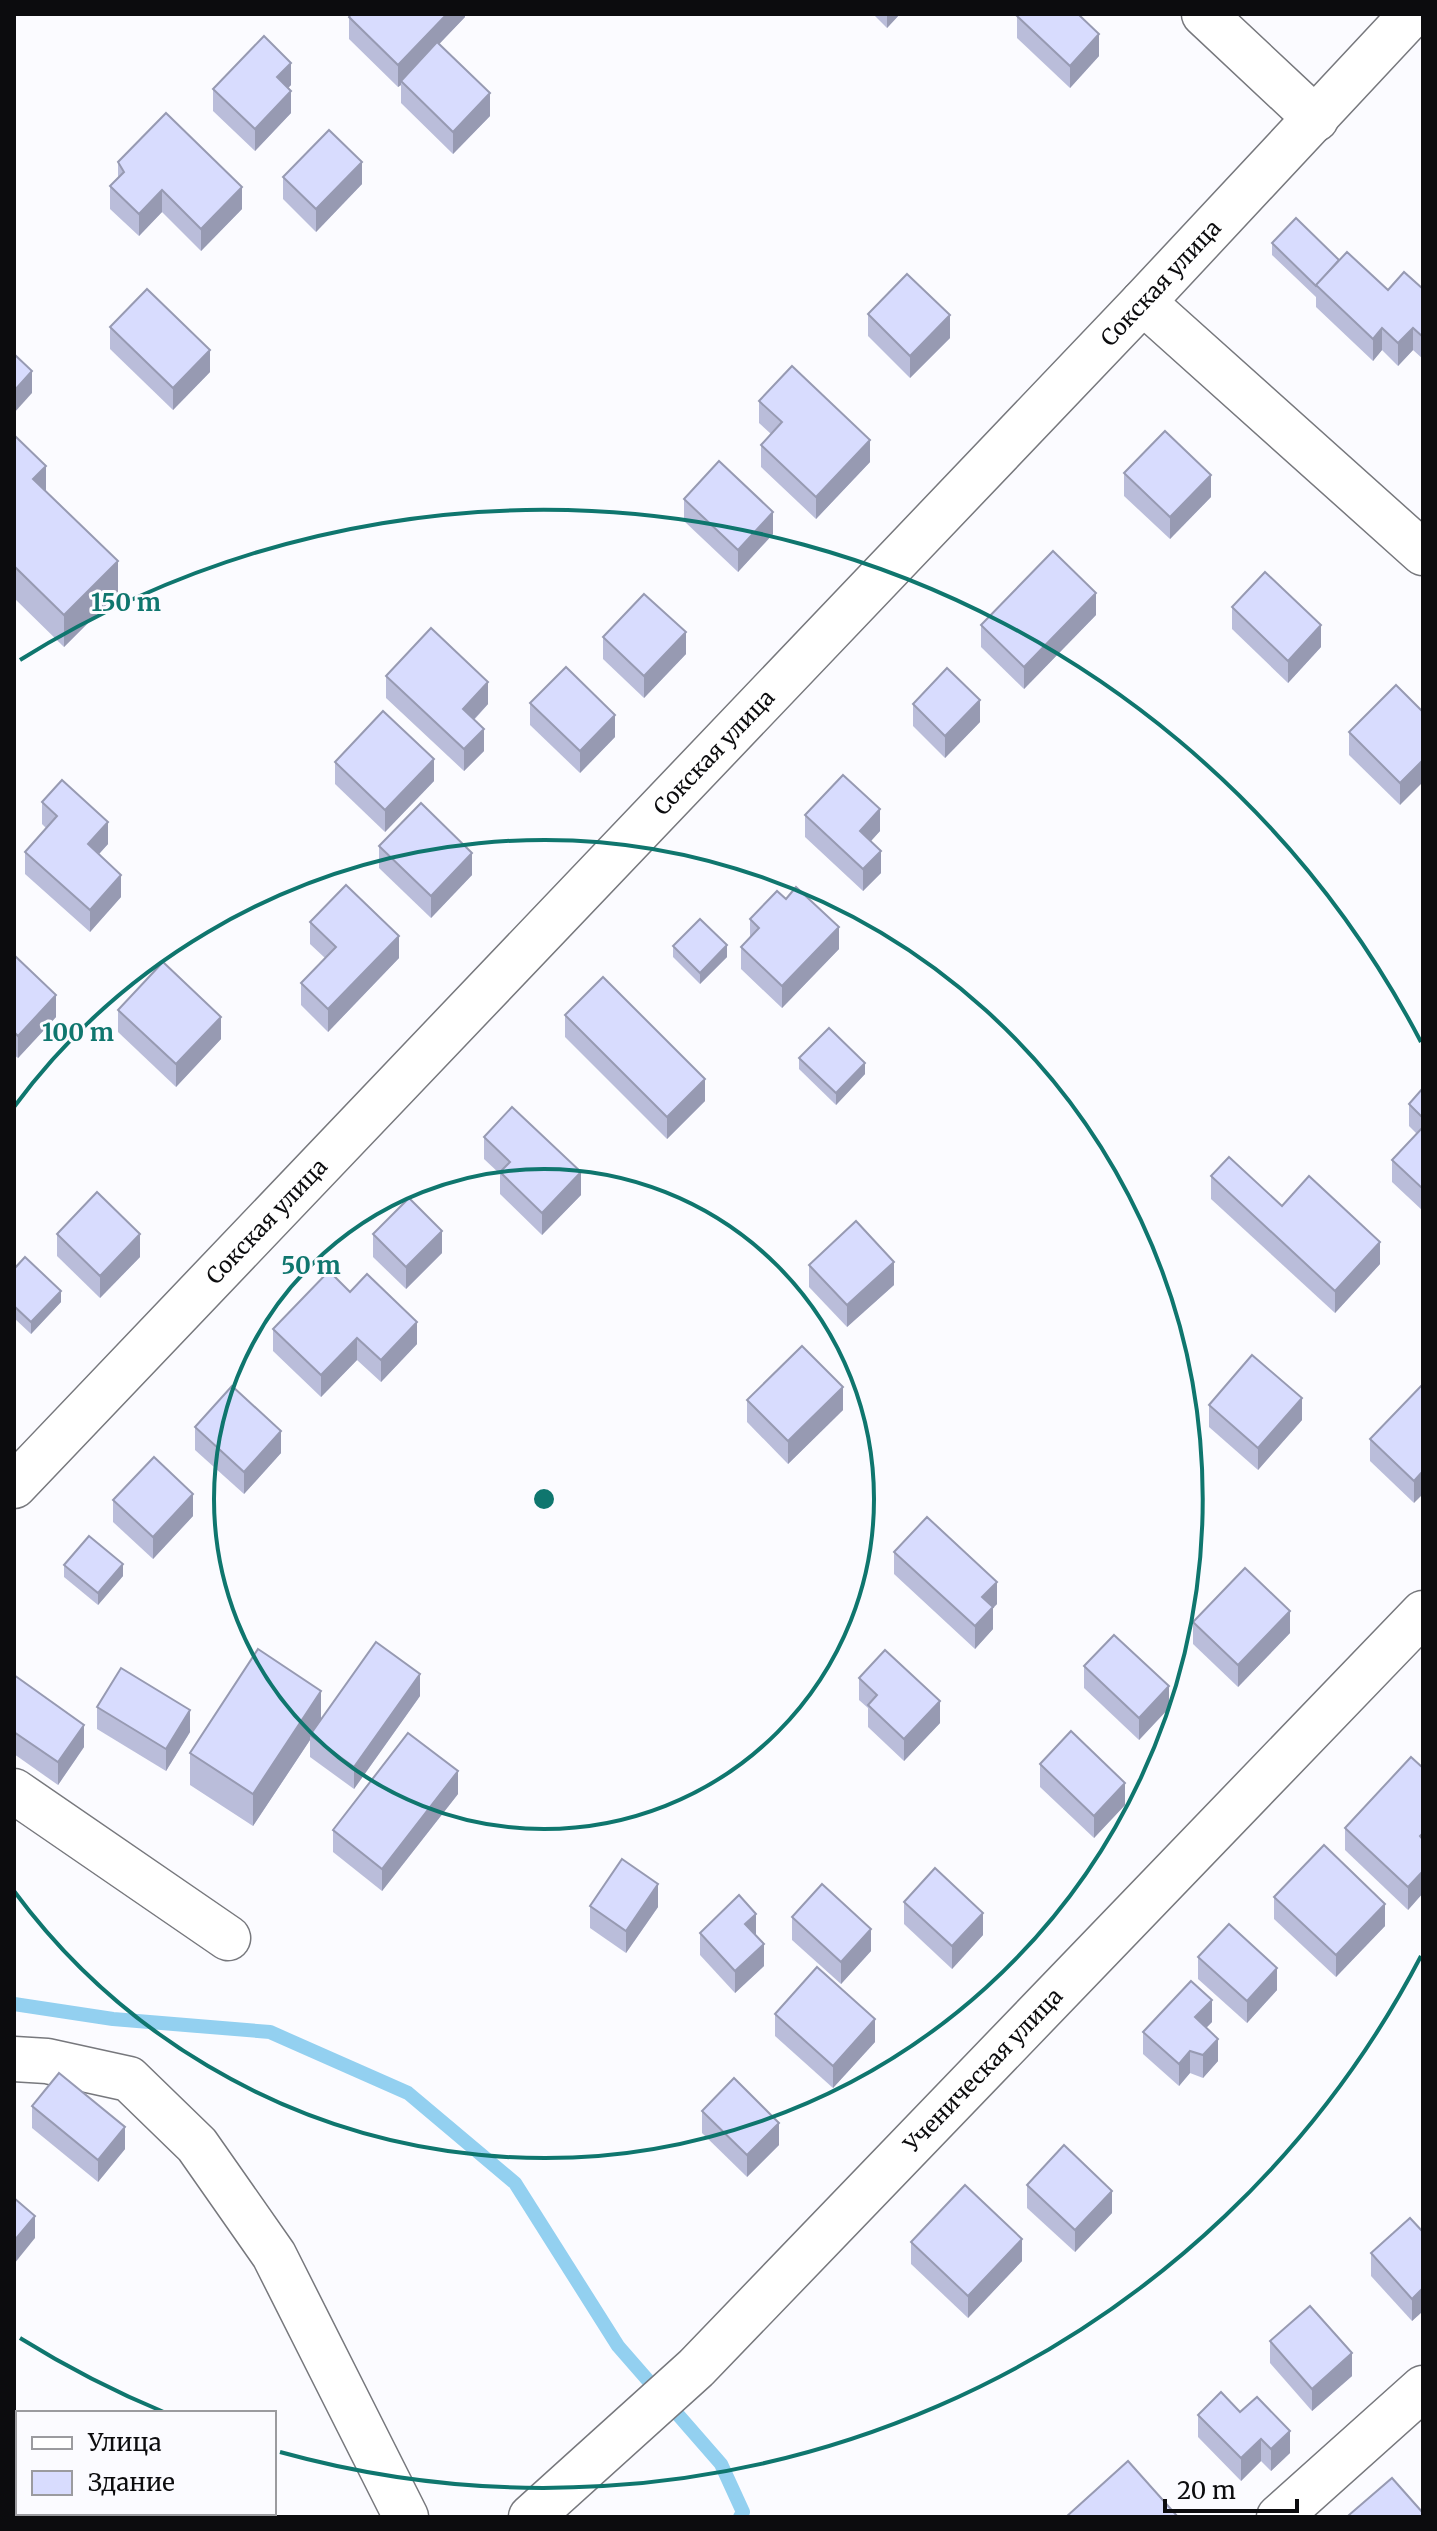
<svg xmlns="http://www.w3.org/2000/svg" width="1437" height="2531" viewBox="0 0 1437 2531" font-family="Merriweather,serif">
<rect width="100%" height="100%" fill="#fbfbff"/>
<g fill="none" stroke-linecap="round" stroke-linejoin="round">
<!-- stream -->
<path stroke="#93d0f0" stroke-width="14" d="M14 2004 113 2019 270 2032 408 2093 515 2183 618 2346 721 2464 743 2512 740 2517"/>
<defs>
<g id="minor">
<path d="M1204 14 1316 119"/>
<path d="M1143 302 1423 553"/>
<path id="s1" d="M14 1486 1143 302 1412 14"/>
<path d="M14 1791 228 1938"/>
<path d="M14 2059 47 2061 129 2079 197 2145 274 2255 406 2517"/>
<path id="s2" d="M531 2517 696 2368 1423 1613"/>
<path d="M1279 2517 1423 2388"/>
</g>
</defs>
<!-- minor casing -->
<use href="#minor" stroke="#77787d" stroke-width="47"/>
<!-- minor -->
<use href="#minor" stroke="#fff" stroke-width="44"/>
</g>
<!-- wall -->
<g fill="#babdda">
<path d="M465 14V17L439 44 490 116 453 154 401 103V85L398 87 349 39V17Z"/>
<path d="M873 14H900L887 28Z"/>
<path d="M1017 16 1099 56 1070 88 1017 38Z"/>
<path d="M291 85 288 88 291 113 255 151 213 111V89Z"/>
<path d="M118 162 242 209 201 251 162 212 139 236 110 209V186L118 177Z"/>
<path d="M283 177 362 184 316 232 283 199Z"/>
<path d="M1272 243 1339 260 1388 290 1423 289V359L1413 350 1398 366 1382 350 1373 361 1316 307V297L1272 255Z"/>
<path d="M868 314 950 338 910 378 868 336Z"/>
<path d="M110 327 210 372 173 410 110 349Z"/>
<path d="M759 401 870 462 816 519 761 467V445L771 434 759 423Z"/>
<path d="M14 435 46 491 118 593 64 647 14 598Z"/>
<path d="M1124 473 1211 497 1170 539 1124 496Z"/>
<path d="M684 499 773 534 738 572 684 521Z"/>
<path d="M1232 607 1321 647 1288 683 1232 629Z"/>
<path d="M1096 615 1024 689 981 647V625Z"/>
<path d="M603 637 686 654 644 698 603 659Z"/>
<path d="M386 676 488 704 474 720 484 751 464 771 386 698Z"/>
<path d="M530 703 615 737 580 773 530 725Z"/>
<path d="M913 704 980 722 945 758 913 726Z"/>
<path d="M1423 712 1400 805 1349 755V732Z"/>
<path d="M335 762 434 781 385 832 335 784Z"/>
<path d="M42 802 108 844 99 854 121 897 90 932 25 874V852L46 828 42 824Z"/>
<path d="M805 815 880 831 871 841 881 873 863 891 805 837Z"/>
<path d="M379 846 472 875 431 918 379 868Z"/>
<path d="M750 919 839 949 782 1008 741 969V947L750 937Z"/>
<path d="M310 922 399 958 328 1032 301 1005V983L325 958 310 944Z"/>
<path d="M673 946 727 957 700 984 673 957Z"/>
<path d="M14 955 56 1017 18 1058 14 1055Z"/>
<path d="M118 1010 221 1039 176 1087 118 1032Z"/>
<path d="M565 1015 705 1101 667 1139 565 1037Z"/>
<path d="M799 1058 865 1074 836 1105 799 1069Z"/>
<path d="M1423 1088V1211L1392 1182V1160L1417 1134 1409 1126V1104Z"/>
<path d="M484 1137 581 1195 542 1235 500 1194V1174L484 1159Z"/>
<path d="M1211 1176 1282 1206 1380 1264 1335 1313 1211 1199Z"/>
<path d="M57 1234 140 1257 100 1298 57 1256Z"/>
<path d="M373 1234 442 1253 406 1289 373 1257Z"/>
<path d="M809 1265 894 1285 847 1327 809 1287Z"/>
<path d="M14 1269 61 1302 31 1334 14 1318Z"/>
<path d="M350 1292 417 1344 381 1382 357 1360 321 1397 273 1351V1329Z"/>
<path d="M1423 1384 1414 1503 1370 1461V1439Z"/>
<path d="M747 1400 843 1410 788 1464 747 1422Z"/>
<path d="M1209 1405 1302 1420 1258 1470 1209 1427Z"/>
<path d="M195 1427 281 1453 244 1494 195 1450Z"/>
<path d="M113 1500 193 1516 153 1559 113 1522Z"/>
<path d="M894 1552 997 1604 993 1608V1629L975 1649 894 1574Z"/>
<path d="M64 1565 123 1576 98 1605 64 1577Z"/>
<path d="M1193 1622 1290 1633 1238 1687 1193 1644Z"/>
<path d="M1084 1666 1169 1708 1139 1740 1084 1688Z"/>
<path d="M14 1675 84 1747 58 1785 14 1754Z"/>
<path d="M859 1678 940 1723 904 1761 868 1727V1708L859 1700Z"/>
<path d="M420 1696 354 1789 310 1757V1740L253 1826 190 1785V1753Z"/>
<path d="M97 1707 190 1732 166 1771 97 1729Z"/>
<path d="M1040 1764 1125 1805 1094 1838 1040 1787Z"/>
<path d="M1423 1768V1893L1408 1910 1345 1850V1828Z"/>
<path d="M458 1794 382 1891 333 1852V1830Z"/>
<path d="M1274 1897 1385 1926 1336 1977 1274 1919Z"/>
<path d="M904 1902 983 1935 952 1969 904 1924Z"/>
<path d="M590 1906 658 1907 626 1953 590 1928Z"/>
<path d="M792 1917 871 1951 841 1984 792 1940Z"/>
<path d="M700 1933 764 1966 735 1993 700 1955Z"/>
<path d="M1198 1957 1277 1990 1247 2023 1198 1979Z"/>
<path d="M775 2014 875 2042 833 2088 775 2036Z"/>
<path d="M1212 2022 1206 2028 1218 2061 1203 2078 1190 2073 1179 2086 1143 2054V2032Z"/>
<path d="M32 2106 125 2149 98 2182 32 2128Z"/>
<path d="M702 2111 779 2145 747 2177 702 2133Z"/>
<path d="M1027 2185 1112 2213 1075 2252 1027 2208Z"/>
<path d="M1423 2232V2311L1412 2321 1371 2276V2253Z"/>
<path d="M911 2242 1022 2261 968 2318 911 2264Z"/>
<path d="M1270 2341 1352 2376 1312 2411 1270 2363Z"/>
<path d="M1240 2412 1290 2453 1271 2471 1261 2461 1241 2481 1198 2437V2415Z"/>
</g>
<!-- shaded-wall -->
<g fill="#979ab2">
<path d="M447 14H465V17L402 83 401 81V85L398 87V65Z"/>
<path d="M887 14H900L887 28Z"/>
<path d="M1099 34V56L1070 88V66Z"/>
<path d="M291 63V85L277 99V77Z"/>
<path d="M291 91V113L255 151V129Z"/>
<path d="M490 93V116L453 154V132Z"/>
<path d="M362 162V184L316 232V209Z"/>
<path d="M242 187V209L201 251V229Z"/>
<path d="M162 190V212L139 236V214Z"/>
<path d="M950 315V338L910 378V356Z"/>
<path d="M1382 328V350L1373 361V339Z"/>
<path d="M1413 328V350L1398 366V343Z"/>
<path d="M210 350V372L173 410V388Z"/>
<path d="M32 371V393L14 413V391Z"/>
<path d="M870 440V462L816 519V497Z"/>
<path d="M46 466V498L33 479Z"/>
<path d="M1211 475V497L1170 539V517Z"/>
<path d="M773 512V534L738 572V550Z"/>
<path d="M118 561V593L64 647V615Z"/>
<path d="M1096 593V615L1024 689V667Z"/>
<path d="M1321 625V647L1288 683V661Z"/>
<path d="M686 632V654L644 698V676Z"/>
<path d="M488 682V704L463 731V709Z"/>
<path d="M980 700V722L945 758V736Z"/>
<path d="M615 715V737L580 773V751Z"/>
<path d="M484 729V751L464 771V749Z"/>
<path d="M434 759V781L385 832V810Z"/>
<path d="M1423 760V782L1400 805V783Z"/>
<path d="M880 809V831L860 853V831Z"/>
<path d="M108 822V844L88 866V844Z"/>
<path d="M881 851V873L863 891V869Z"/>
<path d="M472 853V875L431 918V896Z"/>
<path d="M121 875V897L90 932V910Z"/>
<path d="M839 927V949L782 1008V986Z"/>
<path d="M399 936V958L328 1032V1009Z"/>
<path d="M727 945V957L700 984V973Z"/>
<path d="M56 995V1017L18 1058V1036Z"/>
<path d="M221 1017V1039L176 1087V1064Z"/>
<path d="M865 1063V1074L836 1105V1093Z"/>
<path d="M705 1079V1101L667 1139V1117Z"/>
<path d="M581 1172V1195L542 1235V1213Z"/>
<path d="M442 1231V1253L406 1289V1267Z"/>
<path d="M140 1234V1257L100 1298V1276Z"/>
<path d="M1380 1242V1264L1335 1313V1291Z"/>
<path d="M894 1262V1285L847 1327V1305Z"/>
<path d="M61 1291V1302L31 1334V1322Z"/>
<path d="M417 1322V1344L381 1382V1360Z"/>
<path d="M357 1338V1360L321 1397V1375Z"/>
<path d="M15 1351V1373L14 1374V1352Z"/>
<path d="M843 1387V1410L788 1464V1441Z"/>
<path d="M1302 1398V1420L1258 1470V1448Z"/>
<path d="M281 1431V1453L244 1494V1472Z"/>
<path d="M1423 1471V1494L1414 1503V1481Z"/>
<path d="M193 1494V1516L153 1559V1537Z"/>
<path d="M123 1564V1576L98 1605V1593Z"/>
<path d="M997 1582V1604L993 1608V1629L975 1649V1626L982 1597Z"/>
<path d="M1290 1611V1633L1238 1687V1665Z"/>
<path d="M420 1674V1696L354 1789V1767Z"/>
<path d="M1169 1686V1708L1139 1740V1718Z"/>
<path d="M321 1691V1724L310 1735V1740L253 1826V1794Z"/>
<path d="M940 1701V1723L904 1761V1739Z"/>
<path d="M190 1710V1732L166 1771V1749Z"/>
<path d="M84 1725V1747L58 1785V1762Z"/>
<path d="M458 1771V1794L382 1891V1869Z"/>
<path d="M1125 1783V1805L1094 1838V1816Z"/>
<path d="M1423 1871V1893L1408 1910V1887Z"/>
<path d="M658 1884V1907L626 1953V1931Z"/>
<path d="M1385 1904V1926L1336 1977V1955Z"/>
<path d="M983 1913V1935L952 1969V1946Z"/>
<path d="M756 1914V1936L745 1924Z"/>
<path d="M871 1929V1951L841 1984V1962Z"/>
<path d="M764 1944V1966L735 1993V1971Z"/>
<path d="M1277 1968V1990L1247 2023V2001Z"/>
<path d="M1212 2000V2022L1195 2039V2017Z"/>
<path d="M875 2019V2042L833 2088V2066Z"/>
<path d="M1218 2039V2061L1203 2078V2055Z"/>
<path d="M1190 2051V2073L1179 2086V2064Z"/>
<path d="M779 2123V2145L747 2177V2155Z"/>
<path d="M125 2127V2149L98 2182V2160Z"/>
<path d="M1112 2191V2213L1075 2252V2230Z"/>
<path d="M35 2216V2238L14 2264V2241Z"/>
<path d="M1022 2239V2261L968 2318V2296Z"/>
<path d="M1423 2288V2311L1412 2321V2299Z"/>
<path d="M1352 2353V2376L1312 2411V2389Z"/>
<path d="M1290 2431V2453L1271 2471V2449Z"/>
<path d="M1261 2439V2461L1241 2481V2458Z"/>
</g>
<!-- building -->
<g fill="#d8dcfe" stroke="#979ab2" stroke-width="2">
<path d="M351 14H447L398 65 349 17Z"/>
<path d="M1019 14H1078L1099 34 1070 66 1017 16Z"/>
<path d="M264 36 291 63 277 77 291 91 255 129 213 89Z"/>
<path d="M437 42 490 93 453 132 401 81Z"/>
<path d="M166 113 242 187 201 229 162 190 139 214 110 186 124 172 118 162Z"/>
<path d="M329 130 362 162 316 209 283 177Z"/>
<path d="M1296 218 1339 260 1316 286 1272 243Z"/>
<path d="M1347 252 1388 290 1404 272 1423 289V337L1413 328 1398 343 1382 328 1373 339 1316 285Z"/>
<path d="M907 274 950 315 910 356 868 314Z"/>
<path d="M147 289 210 350 173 388 110 327Z"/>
<path d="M14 354 32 371 14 391Z"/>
<path d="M792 366 870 440 816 497 761 445 782 422 759 401Z"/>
<path d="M1165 431 1211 475 1170 517 1124 473Z"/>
<path d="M14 435 46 466 33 479 118 561 64 615 14 566Z"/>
<path d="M719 461 773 512 738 550 684 499Z"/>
<path d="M1053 551 1096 593 1024 667 981 625Z"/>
<path d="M1265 572 1321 625 1288 661 1232 607Z"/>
<path d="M644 594 686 632 644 676 603 637Z"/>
<path d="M431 628 488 682 463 709 484 729 464 749 386 676Z"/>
<path d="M566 667 615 715 580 751 530 703Z"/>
<path d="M947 668 980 700 945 736 913 704Z"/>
<path d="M1396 685 1423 712V760L1400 783 1349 732Z"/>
<path d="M383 711 434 759 385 810 335 762Z"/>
<path d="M843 775 880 809 860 831 881 851 863 869 805 815Z"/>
<path d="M62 780 108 822 88 844 121 875 90 910 25 852 57 816 42 802Z"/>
<path d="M421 803 472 853 431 896 379 846Z"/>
<path d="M346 885 399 936 328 1009 301 983 336 947 310 922Z"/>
<path d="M796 887 839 927 782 986 741 947 759 928 750 919 777 891 786 899Z"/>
<path d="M700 919 727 945 700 973 673 946Z"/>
<path d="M14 955 56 995 18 1036 14 1032Z"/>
<path d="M163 962 221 1017 176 1064 118 1010Z"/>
<path d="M603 977 705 1079 667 1117 565 1015Z"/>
<path d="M829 1028 865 1063 836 1093 799 1058Z"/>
<path d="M1423 1088V1118L1409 1104Z"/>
<path d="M512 1107 581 1172 542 1213 500 1172 510 1162 484 1137Z"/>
<path d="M1423 1127V1189L1392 1160Z"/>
<path d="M1229 1157 1282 1206 1309 1176 1380 1242 1335 1291 1211 1176Z"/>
<path d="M97 1192 140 1234 100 1276 57 1234Z"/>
<path d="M409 1198 442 1231 406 1267 373 1234Z"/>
<path d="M856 1221 894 1262 847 1305 809 1265Z"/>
<path d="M25 1257 61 1291 31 1322 14 1306V1269Z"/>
<path d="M329 1271 350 1292 367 1274 417 1322 381 1360 357 1338 321 1375 273 1329Z"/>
<path d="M802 1346 843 1387 788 1441 747 1400Z"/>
<path d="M1252 1355 1302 1398 1258 1448 1209 1405Z"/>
<path d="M1423 1384V1471L1414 1481 1370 1439Z"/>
<path d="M232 1386 281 1431 244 1472 195 1427Z"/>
<path d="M154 1457 193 1494 153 1537 113 1500Z"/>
<path d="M927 1517 997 1582 982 1597 993 1607 975 1626 894 1552Z"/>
<path d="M89 1536 123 1564 98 1593 64 1565Z"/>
<path d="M1245 1568 1290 1611 1238 1665 1193 1622Z"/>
<path d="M1114 1635 1169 1686 1139 1718 1084 1666Z"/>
<path d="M376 1642 420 1674 354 1767 310 1735Z"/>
<path d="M258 1649 321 1691 253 1794 190 1753Z"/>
<path d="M885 1650 940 1701 904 1739 868 1705 877 1695 859 1678Z"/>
<path d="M121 1668 190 1710 166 1749 97 1707Z"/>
<path d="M14 1675 84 1725 58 1762 14 1732Z"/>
<path d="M1071 1731 1125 1783 1094 1816 1040 1764Z"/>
<path d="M408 1733 458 1771 382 1869 333 1830Z"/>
<path d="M1411 1757 1423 1768V1833L1420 1836 1423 1840V1871L1408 1887 1345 1828Z"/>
<path d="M1324 1845 1385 1904 1336 1955 1274 1897Z"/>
<path d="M622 1859 658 1884 626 1931 590 1906Z"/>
<path d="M935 1868 983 1913 952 1946 904 1902Z"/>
<path d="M822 1884 871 1929 841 1962 792 1917Z"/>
<path d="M739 1895 756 1914 745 1924 764 1944 735 1971 700 1933Z"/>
<path d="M1229 1924 1277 1968 1247 2001 1198 1957Z"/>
<path d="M817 1967 875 2019 833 2066 775 2014Z"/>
<path d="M1191 1981 1212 2000 1195 2017 1218 2039 1203 2055 1190 2051 1179 2064 1143 2032Z"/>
<path d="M59 2073 125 2127 98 2160 32 2106Z"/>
<path d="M734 2078 779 2123 747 2155 702 2111Z"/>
<path d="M1064 2145 1112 2191 1075 2230 1027 2185Z"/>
<path d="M965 2185 1022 2239 968 2296 911 2242Z"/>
<path d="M14 2198 35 2216 14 2241Z"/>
<path d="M1410 2218 1423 2232V2288L1412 2299 1371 2253Z"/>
<path d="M1310 2306 1352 2353 1312 2389 1270 2341Z"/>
<path d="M1221 2392 1240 2412 1257 2397 1290 2431 1271 2449 1261 2439 1241 2458 1198 2415Z"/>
<path d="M1128 2461 1178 2517H1066Z"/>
<path d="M1392 2478 1423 2513V2517H1351L1349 2515Z"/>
<path d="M244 2513H264L268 2517H241Z"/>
</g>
<!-- distance rings -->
<g fill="none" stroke="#0f766e" stroke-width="4">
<circle cx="544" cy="1499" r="330"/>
<path d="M14 1107A659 659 0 1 1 14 1891"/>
<path d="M1421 1956A989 989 0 0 1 280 2452M166 2413A989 989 0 0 1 20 2338M20 660A989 989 0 0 1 1421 1042"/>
</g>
<g text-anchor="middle" stroke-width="6" stroke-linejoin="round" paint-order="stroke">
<!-- street labels -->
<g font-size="22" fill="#0c0c0e" stroke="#fbfbff">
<text dy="8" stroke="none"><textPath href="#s1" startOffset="1662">Сокская улица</textPath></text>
<text dy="8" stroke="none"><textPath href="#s1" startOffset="1014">Сокская улица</textPath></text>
<text dy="8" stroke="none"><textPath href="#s1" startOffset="366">Сокская улица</textPath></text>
<text dy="8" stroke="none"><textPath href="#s2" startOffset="636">Ученическая улица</textPath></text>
</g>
</g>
<circle cx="544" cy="1499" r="12" fill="#0f766e" stroke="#fbfbff" stroke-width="4"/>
<g font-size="24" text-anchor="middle" font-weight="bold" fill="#0f766e" stroke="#fbfbff" stroke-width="6" stroke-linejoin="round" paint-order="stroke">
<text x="126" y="611">150 m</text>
<text x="78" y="1041">100 m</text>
<text x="311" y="1274">50 m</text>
</g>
<!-- border -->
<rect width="1437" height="2531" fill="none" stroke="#0c0c0e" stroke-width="32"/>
<!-- legend -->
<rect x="16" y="2411" width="260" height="104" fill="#fbfbff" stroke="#9b9b9f" stroke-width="2"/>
<rect x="32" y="2437" width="40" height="12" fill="#ffffff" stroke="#9b9b9f" stroke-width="2"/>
<text x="88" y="2451" font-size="24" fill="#0c0c0e">Улица</text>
<rect x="32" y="2471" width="40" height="24" fill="#d8dcfe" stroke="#9b9b9f" stroke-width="2"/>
<text x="88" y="2491" font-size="24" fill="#0c0c0e">Здание</text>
<!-- scale -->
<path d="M1165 2499v12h132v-12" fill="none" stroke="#0c0c0e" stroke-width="4"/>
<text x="1177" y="2499" font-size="24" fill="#0c0c0e" stroke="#fbfbff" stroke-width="6" paint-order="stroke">20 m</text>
</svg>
